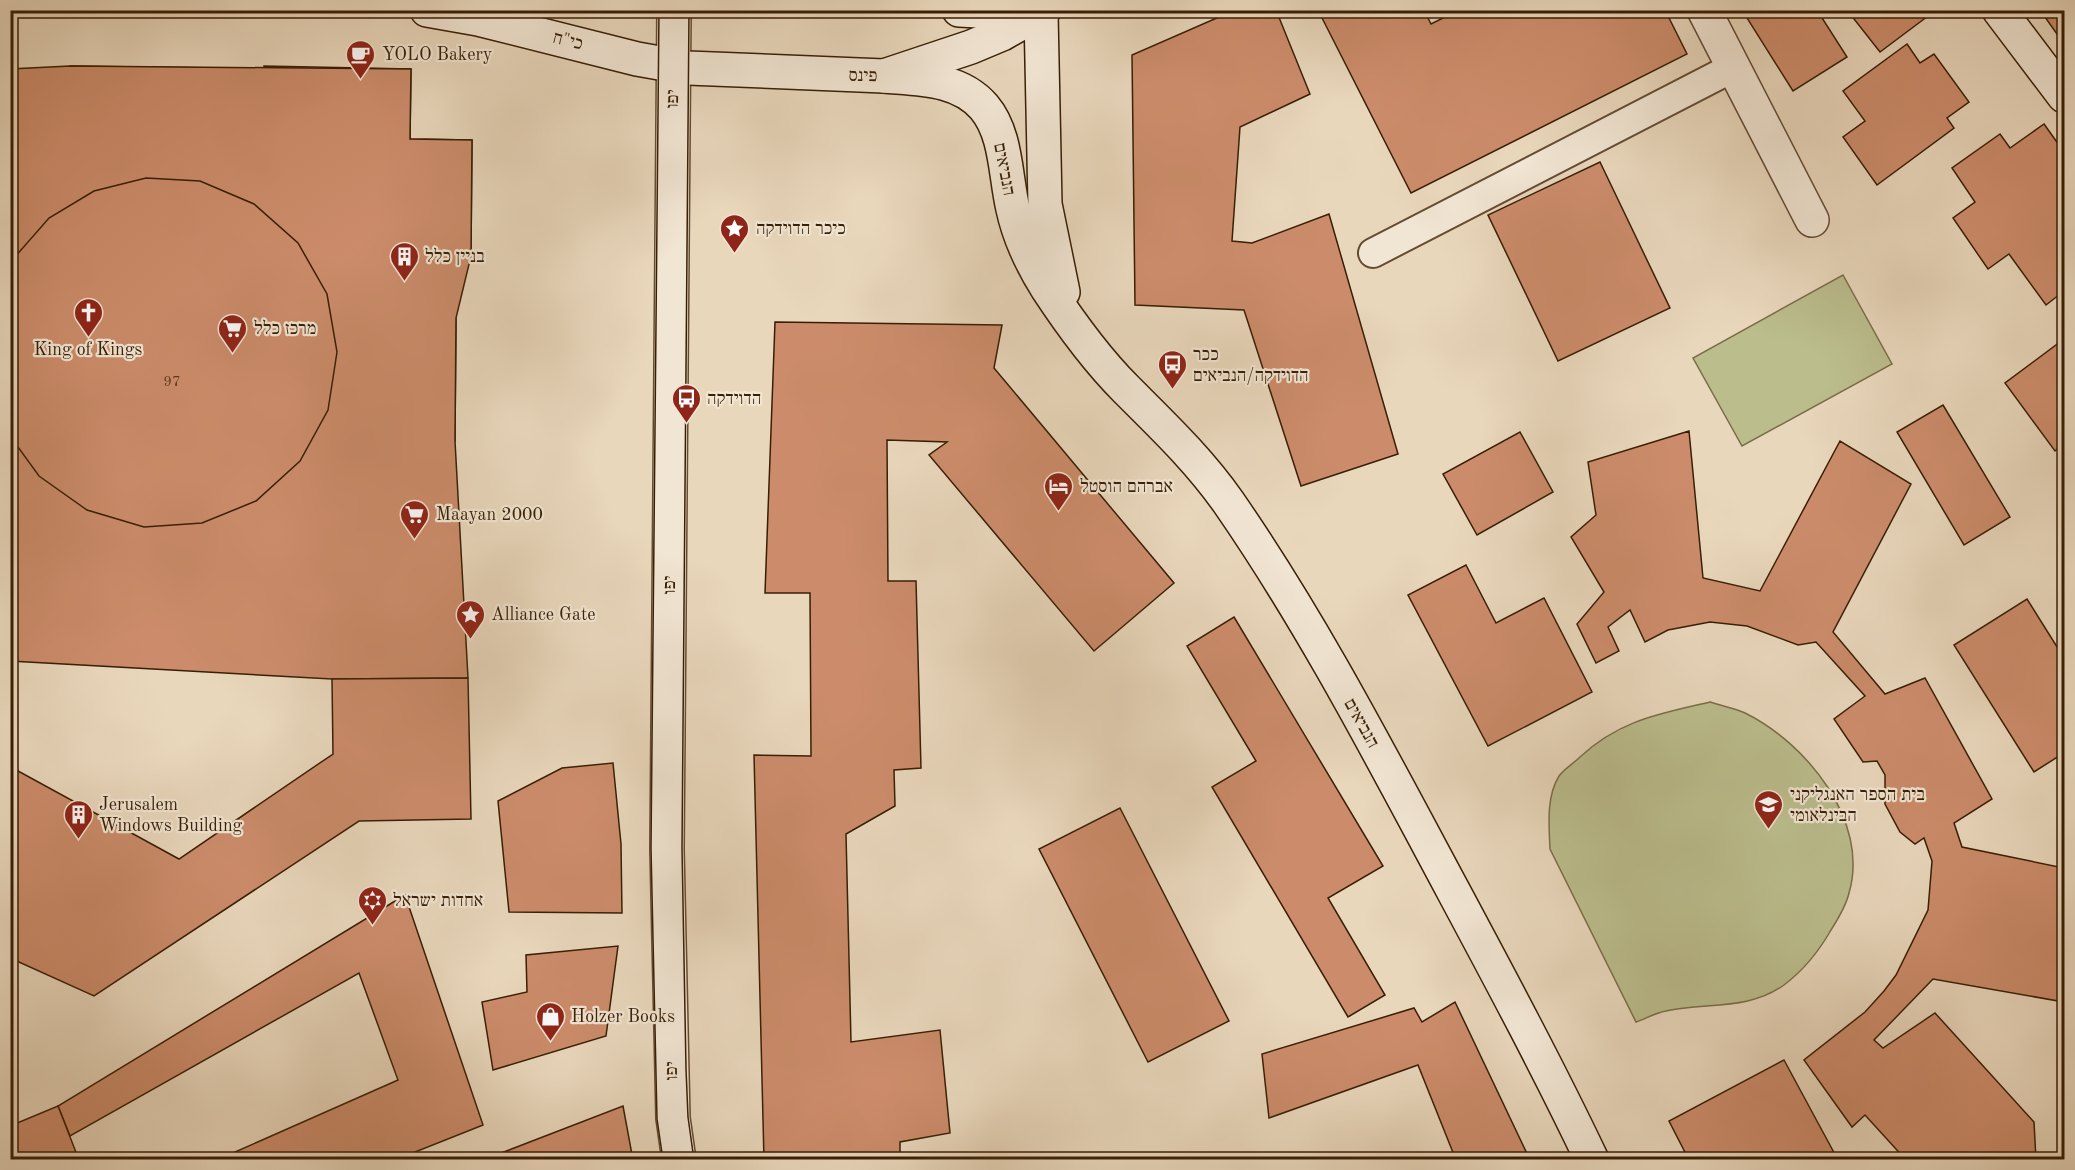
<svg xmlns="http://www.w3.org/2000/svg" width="2075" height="1170" viewBox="0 0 2075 1170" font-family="'Old Standard TT','Frank Ruhl Libre',serif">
<rect width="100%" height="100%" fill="#e9d7bc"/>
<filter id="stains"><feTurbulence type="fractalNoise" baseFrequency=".00333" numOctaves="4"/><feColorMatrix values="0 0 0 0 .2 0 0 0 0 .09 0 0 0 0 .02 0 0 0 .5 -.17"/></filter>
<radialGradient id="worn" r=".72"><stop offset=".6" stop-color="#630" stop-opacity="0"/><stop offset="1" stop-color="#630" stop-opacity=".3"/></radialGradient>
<!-- green -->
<g fill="#bbbd8d" stroke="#7a6e48" stroke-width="1.5">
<path d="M1843 275 1892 364 1742 446 1693 358Z"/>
<path d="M1710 702C1722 706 1735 708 1745 713 1806 743 1870 821 1849 893 1846 906 1838 919 1831 930 1819 951 1804 970 1784 985 1748 1011 1706 1002 1666 1011 1655 1013 1645 1019 1636 1022L1550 849C1549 826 1546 797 1559 776 1564 769 1574 763 1580 757 1620 720 1659 714 1710 702Z"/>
</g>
<!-- building -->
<g fill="#cc8c6b" stroke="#381e04" stroke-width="1.5">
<path d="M1235 10H1276L1310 94 1240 127 1232 241 1252 243 1329 214 1398 454 1301 486 1244 310 1135 305 1132 55Z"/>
<path d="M1318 10H1424L1431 24 1459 10H1665L1687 54 1411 193Z"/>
<path d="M1742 10H1817L1847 57 1793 91Z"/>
<path d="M1847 10H1936L1880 52Z"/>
<path d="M2040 10H2064V44Z"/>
<path d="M1907 44 1920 63 1934 54 1969 102 1947 118 1954 128 1877 185 1843 137 1865 121 1843 91Z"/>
<path d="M70 66 218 68V94L263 95 264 66 411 69 410 139 472 140 471 256 429 255 428 317 456 318 455 441 425 440V475L374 474V431L342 430V306H379V244L269 241 270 162 197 161 200 181 197 216 68 214Z"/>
<path d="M70 66 411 69 410 139 472 140 471 256 456 318 455 441 468 678 332 679 10 661V69Z"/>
<path d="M2044 124 2064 152V291L2046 305 2009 254 1988 269 1953 218 1975 202 1952 168 2000 134 2010 148Z"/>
<path d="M1600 162 1670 308 1558 361 1488 215Z"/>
<path d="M146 178 200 181 254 204 298 243 327 294 337 352 328 410 300 461 256 501 202 523 144 527 87 510 39 476 10 436V266L14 258 49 218 94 191Z"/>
<path d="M775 322 1002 325 994 368 1174 583 1094 651 929 455 947 442 887 440 888 581H916L921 768 894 770 895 806 846 834 851 1042 940 1030 950 1133 900 1142V1160H764L754 755 811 756 810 593H765Z"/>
<path d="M2064 339V443L2055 451 2005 383Z"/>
<path d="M1943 405 2010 517 1964 545 1897 432Z"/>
<path d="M1689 431 1703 578 1760 591 1840 441 1911 484 1833 632 1885 694 1925 678 1992 799 1954 823 1962 847 2064 868V1002L1933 979 1874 1040 1883 1048 1935 1013 2034 1122 2036 1160H1906L1865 1115 1852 1127 1804 1060 1865 1012 1884 991 1896 975 1928 910 1932 861 1924 838 1915 844 1900 832 1885 804V775L1877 761 1863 762 1834 719 1865 696 1816 642 1798 645 1747 626 1710 622 1668 630 1645 642 1630 610 1608 627 1619 651 1596 663 1577 624 1604 592 1571 537 1596 515 1588 462Z"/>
<path d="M1520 432 1553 492 1477 535 1443 474Z"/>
<path d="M1466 565 1496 623 1544 598 1592 692 1488 746 1408 595Z"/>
<path d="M2027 599 2064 658V758L2062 754 2034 772 1954 645Z"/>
<path d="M1234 617 1383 866 1328 898 1385 995 1348 1017 1212 787 1256 761 1187 646Z"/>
<path d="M468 678 471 819 359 821 94 996 10 958V740L18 771 179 859 333 754 332 679Z"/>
<path d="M613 763 621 844 622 913 509 912 498 801 562 768Z"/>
<path d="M1120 808 1229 1021 1148 1062 1039 849Z"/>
<path d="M405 895 483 1125 395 1160H217L398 1080 359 973 70 1136 58 1106Z"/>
<path d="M618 946 606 1036 493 1070 482 1002 527 992 526 955Z"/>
<path d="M1455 1002 1530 1160H1456L1418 1065 1269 1118 1262 1054 1414 1008 1422 1022Z"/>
<path d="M1784 1060 1838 1160H1739L1736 1155 1727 1160H1689L1669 1121Z"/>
<path d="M58 1106 79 1160H10V1126Z"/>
<path d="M623 1106 633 1160H483Z"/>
</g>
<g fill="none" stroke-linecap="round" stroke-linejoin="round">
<defs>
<path id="lane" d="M1373 253 1734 67"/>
<g id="street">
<path d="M674 10 667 849 673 1118 679 1160"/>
<path d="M1704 10 1812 220"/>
</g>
<g id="secondary">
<path d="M427 10 478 19 637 59 688 68 884 76 971 47 1002 34 1044 10"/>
<path d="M959 10 1039 14"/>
<path d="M1999 10 2064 96"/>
<path d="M1041 14 1045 204 1063 292"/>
<path d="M884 76C919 79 959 78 984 107 1007 134 1005 176 1013 209 1019 237 1032 264 1047 288 1070 323 1096 359 1126 389 1162 425 1199 460 1229 503 1303 610 1364 724 1425 838 1482 945 1540 1051 1592 1160"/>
</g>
</defs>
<!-- lane casing -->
<use href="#lane" stroke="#644c32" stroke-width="32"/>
<!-- street casing -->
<use href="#street" stroke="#644c32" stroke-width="36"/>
<!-- secondary casing -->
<use href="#secondary" stroke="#381e04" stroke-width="36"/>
<!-- lane -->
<use href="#lane" stroke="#f1e5d3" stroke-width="28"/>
<!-- street -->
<use href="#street" stroke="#f1e5d3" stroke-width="33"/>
<!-- secondary -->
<use href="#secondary" stroke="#f1e5d3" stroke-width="33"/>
<!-- tram -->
<g stroke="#381e04" stroke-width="1.5">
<path d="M659 10 651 848 657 1119 663 1160"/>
<path d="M689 10 682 848 686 1069 688 1117 694 1160"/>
</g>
</g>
<!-- icons -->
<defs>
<symbol id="cafe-pin" viewBox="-11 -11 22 30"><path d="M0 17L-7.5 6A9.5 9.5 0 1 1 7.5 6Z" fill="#8f2418" stroke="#f1e5d3"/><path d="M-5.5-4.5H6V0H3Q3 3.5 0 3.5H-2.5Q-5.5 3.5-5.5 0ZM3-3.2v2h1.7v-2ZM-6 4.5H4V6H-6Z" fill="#fff"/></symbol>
<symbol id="sight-pin" viewBox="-11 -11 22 30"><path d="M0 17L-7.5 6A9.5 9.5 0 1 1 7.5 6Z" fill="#8f2418" stroke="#f1e5d3"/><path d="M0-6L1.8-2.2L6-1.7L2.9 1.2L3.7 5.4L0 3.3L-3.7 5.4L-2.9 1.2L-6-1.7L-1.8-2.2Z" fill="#fff"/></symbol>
<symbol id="building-pin" viewBox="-11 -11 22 30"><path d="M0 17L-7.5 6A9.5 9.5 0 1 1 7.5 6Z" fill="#8f2418" stroke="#f1e5d3"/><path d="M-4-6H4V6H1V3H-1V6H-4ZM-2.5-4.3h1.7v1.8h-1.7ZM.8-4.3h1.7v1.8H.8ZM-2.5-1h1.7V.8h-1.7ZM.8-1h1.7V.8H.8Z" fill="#fff"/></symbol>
<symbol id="church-pin" viewBox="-11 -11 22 30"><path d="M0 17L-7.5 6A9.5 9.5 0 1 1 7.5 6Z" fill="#8f2418" stroke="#f1e5d3"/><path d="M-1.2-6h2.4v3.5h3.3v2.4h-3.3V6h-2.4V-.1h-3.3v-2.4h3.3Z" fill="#fff"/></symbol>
<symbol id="supermarket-pin" viewBox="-11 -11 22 30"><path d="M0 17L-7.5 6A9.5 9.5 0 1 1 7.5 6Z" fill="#8f2418" stroke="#f1e5d3"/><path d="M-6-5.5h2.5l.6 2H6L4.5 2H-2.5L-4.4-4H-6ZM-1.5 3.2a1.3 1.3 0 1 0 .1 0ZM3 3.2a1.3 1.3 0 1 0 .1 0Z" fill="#fff"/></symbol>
<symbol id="bus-pin" viewBox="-11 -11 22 30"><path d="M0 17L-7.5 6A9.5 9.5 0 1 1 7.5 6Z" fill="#8f2418" stroke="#f1e5d3"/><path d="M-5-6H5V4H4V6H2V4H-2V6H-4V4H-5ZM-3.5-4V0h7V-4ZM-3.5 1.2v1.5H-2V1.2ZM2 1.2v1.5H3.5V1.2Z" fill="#fff"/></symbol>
<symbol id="hotel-pin" viewBox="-11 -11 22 30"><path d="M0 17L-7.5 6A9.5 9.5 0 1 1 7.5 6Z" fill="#8f2418" stroke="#f1e5d3"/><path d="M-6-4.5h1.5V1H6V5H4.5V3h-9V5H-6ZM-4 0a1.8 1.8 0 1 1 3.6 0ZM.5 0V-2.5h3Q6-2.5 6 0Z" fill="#fff"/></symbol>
<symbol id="school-pin" viewBox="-11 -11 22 30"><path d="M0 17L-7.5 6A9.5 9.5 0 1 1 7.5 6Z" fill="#8f2418" stroke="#f1e5d3"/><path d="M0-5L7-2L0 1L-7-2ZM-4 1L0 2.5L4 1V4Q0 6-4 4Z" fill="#fff"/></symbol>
<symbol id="synagogue-pin" viewBox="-11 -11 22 30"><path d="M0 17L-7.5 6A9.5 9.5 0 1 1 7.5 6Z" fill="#8f2418" stroke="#f1e5d3"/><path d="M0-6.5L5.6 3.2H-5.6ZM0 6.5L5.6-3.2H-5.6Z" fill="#fff"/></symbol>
<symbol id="shop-pin" viewBox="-11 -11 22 30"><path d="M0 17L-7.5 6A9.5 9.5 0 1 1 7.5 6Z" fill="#8f2418" stroke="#f1e5d3"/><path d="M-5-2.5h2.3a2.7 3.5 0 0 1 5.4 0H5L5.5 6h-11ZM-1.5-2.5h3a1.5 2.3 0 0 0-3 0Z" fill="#fff"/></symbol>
</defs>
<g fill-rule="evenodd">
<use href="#cafe-pin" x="344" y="38" width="33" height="45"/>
<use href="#sight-pin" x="718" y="212" width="33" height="45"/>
<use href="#building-pin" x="388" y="240" width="33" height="45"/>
<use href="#church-pin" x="72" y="296" width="33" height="45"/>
<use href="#supermarket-pin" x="216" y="312" width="33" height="45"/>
<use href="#bus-pin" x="1156" y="348" width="33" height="45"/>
<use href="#bus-pin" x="670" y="382" width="33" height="45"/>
<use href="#hotel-pin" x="1042" y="470" width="33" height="45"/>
<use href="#supermarket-pin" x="398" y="498" width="33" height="45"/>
<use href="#sight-pin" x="454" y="598" width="33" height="45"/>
<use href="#school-pin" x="1752" y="788" width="33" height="45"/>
<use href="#building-pin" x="62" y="798" width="33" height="45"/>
<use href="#synagogue-pin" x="356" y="884" width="33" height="45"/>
<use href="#shop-pin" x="534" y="1000" width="33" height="45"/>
</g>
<g text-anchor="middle" stroke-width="4.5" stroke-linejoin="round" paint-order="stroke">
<!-- number labels -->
<g font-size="15" fill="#5d3a1e">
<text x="172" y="386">97</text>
</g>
<!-- street labels -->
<g font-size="18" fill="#381e04" stroke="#f1e5d3">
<text transform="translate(568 40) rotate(14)" y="6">כי"ח</text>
<text transform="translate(863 75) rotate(1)" y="6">פינס</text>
<text transform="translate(672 99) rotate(-89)" y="6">יפו</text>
<text transform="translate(1005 169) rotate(79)" y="6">הנביאים</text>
<text transform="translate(669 585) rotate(-90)" y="6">יפו</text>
<text transform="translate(1362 723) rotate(61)" y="6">הנביאים</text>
<text transform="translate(671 1071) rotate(-91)" y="6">יפו</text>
</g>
<!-- poi labels -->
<g font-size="18" fill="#381e04" stroke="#f1e5d3" text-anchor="start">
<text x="382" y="60">YOLO Bakery</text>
<text x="756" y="234">כיכר הדוידקה</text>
<text x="425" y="262">בניין כלל</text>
<text x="254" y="334">מרכז כלל</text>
<text x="88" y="355" text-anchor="middle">King of Kings</text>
<text x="1193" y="360">ככר<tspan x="1193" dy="21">הדוידקה/הנביאים</tspan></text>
<text x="707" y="404">הדוידקה</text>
<text x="1080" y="492">אברהם הוסטל</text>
<text x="436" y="520">Maayan 2000</text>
<text x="491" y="620">Alliance Gate</text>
<text x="1790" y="800">בית הספר האנגליקני<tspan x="1790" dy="21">הבינלאומי</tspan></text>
<text x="99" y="810">Jerusalem<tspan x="99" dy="21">Windows Building</tspan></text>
<text x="393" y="906">אחדות ישראל</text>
<text x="571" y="1022">Holzer Books</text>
</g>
</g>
<!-- margin -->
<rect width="2075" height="1170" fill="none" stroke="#e9d7bc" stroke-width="36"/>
<rect x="12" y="12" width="2051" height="1146" fill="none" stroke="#381e04" stroke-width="3"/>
<rect x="18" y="18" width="2039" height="1134" fill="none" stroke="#381e04" stroke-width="1.5"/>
<rect width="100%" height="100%" filter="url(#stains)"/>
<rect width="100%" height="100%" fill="url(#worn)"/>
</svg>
